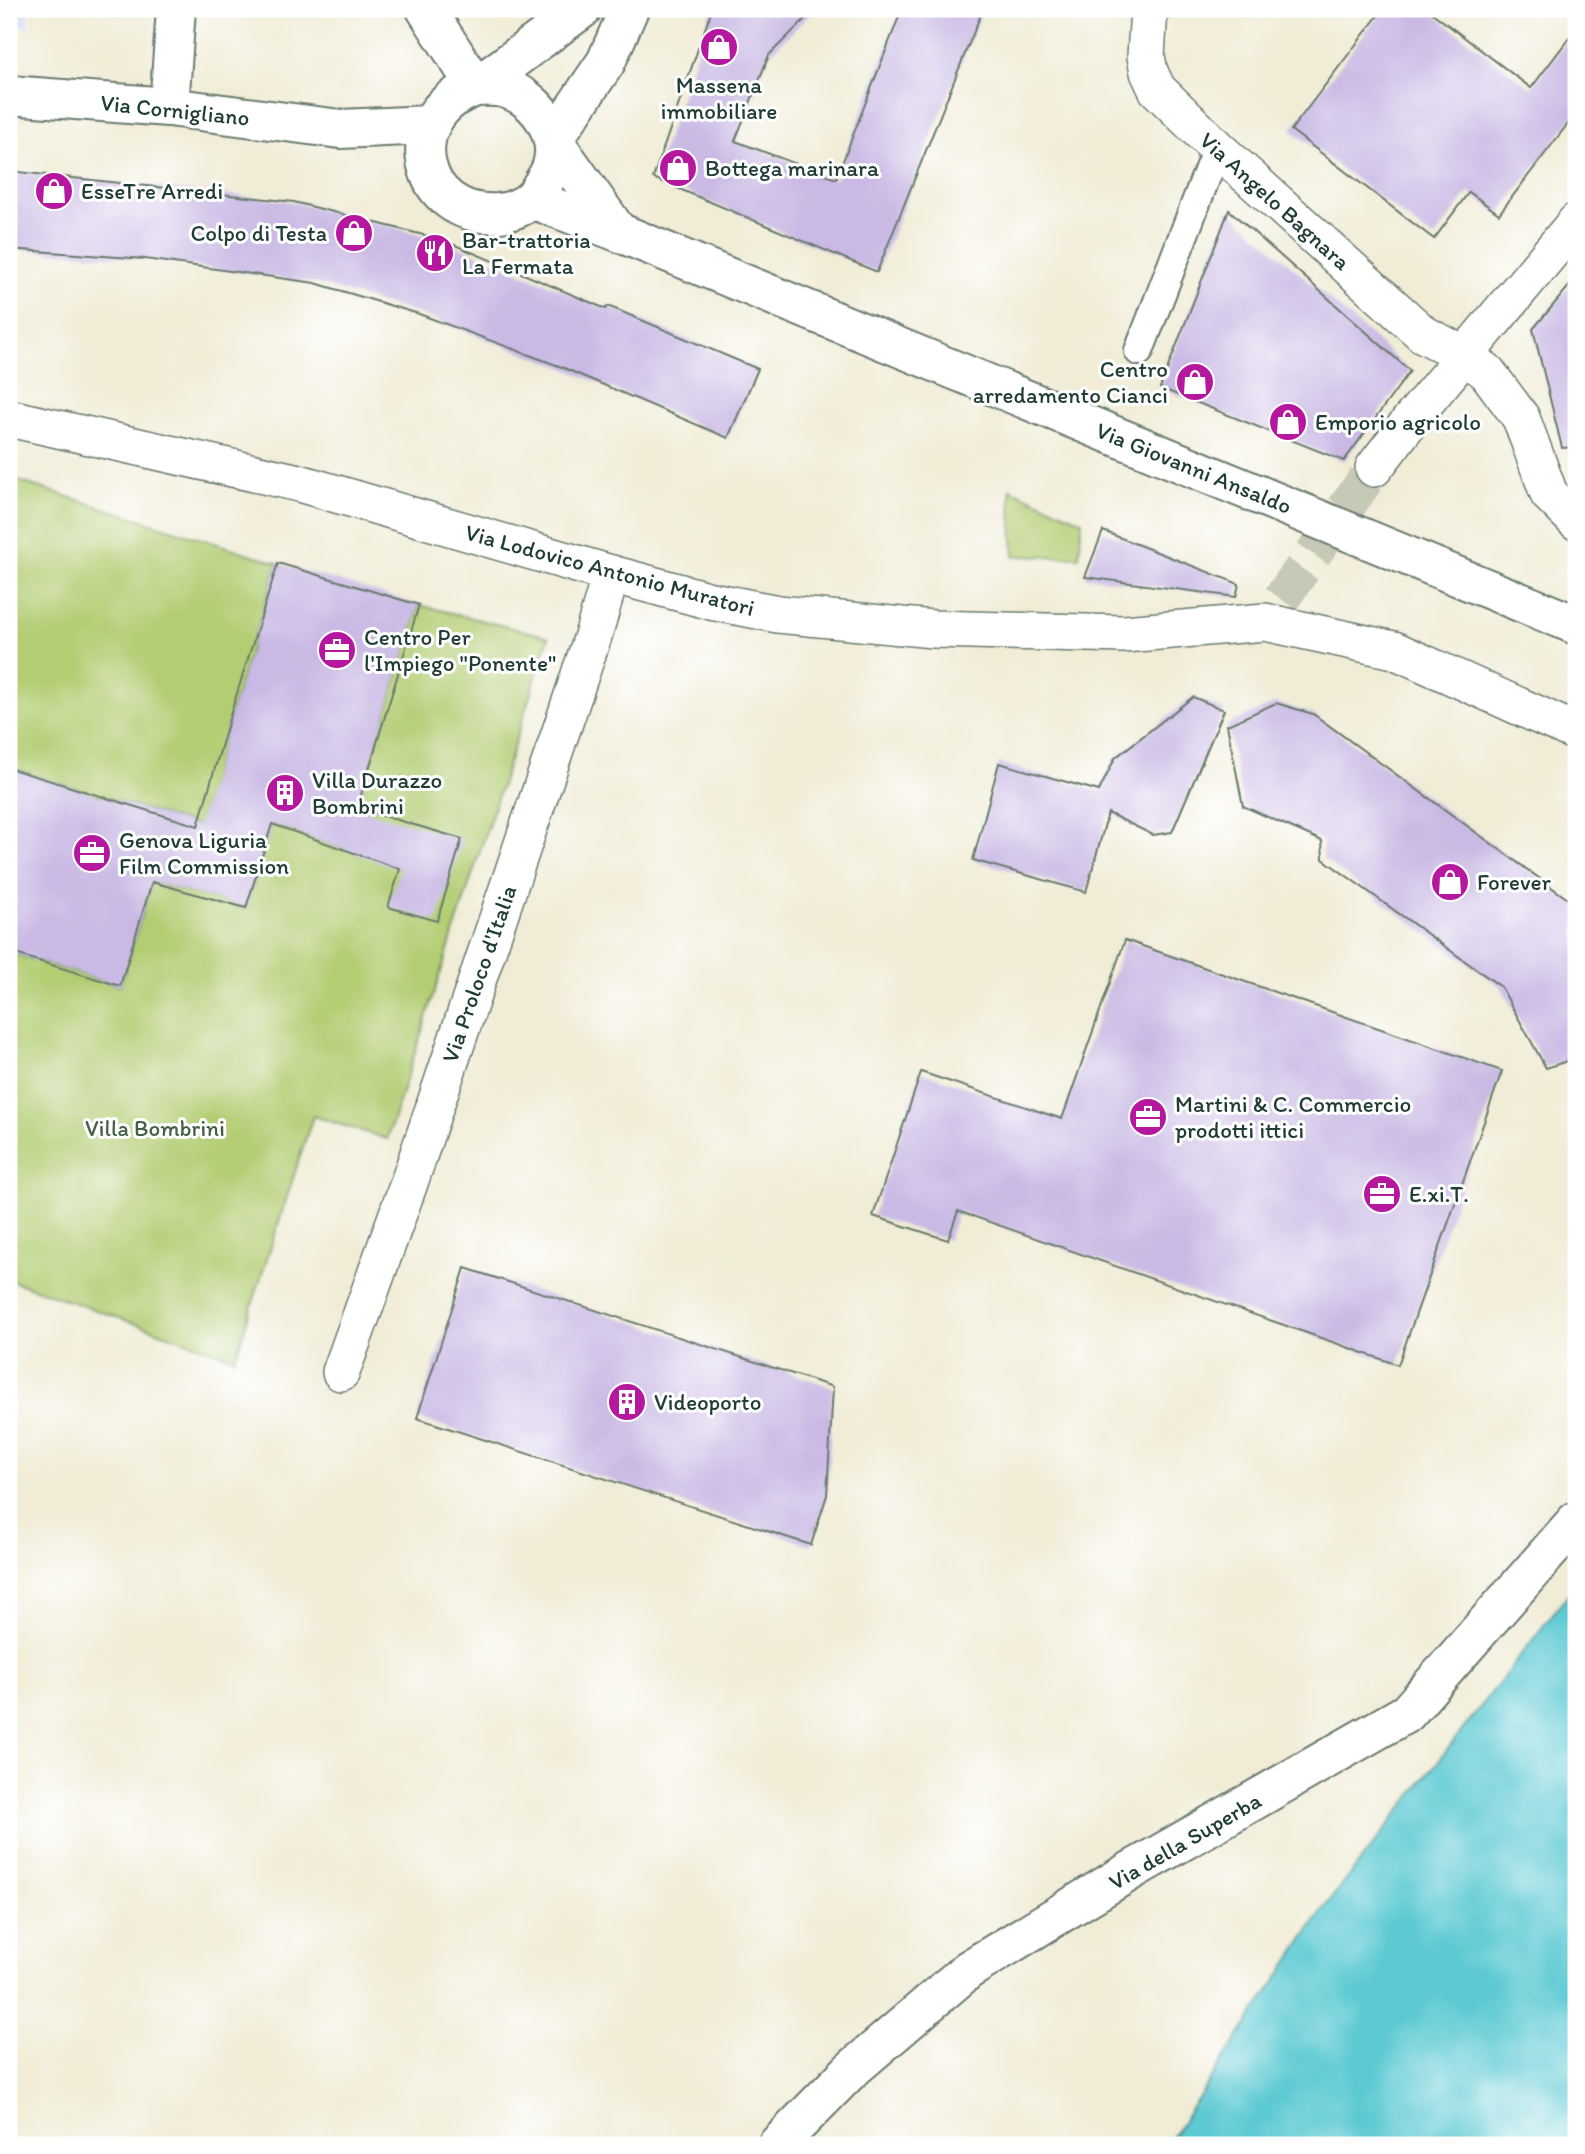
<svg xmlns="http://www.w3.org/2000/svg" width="1585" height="2154" viewBox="0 0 1585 2154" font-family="Itim,sans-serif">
<rect width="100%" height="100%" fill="#fff"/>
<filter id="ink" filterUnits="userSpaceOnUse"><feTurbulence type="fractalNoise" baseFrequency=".0143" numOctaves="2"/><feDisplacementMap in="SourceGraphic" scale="14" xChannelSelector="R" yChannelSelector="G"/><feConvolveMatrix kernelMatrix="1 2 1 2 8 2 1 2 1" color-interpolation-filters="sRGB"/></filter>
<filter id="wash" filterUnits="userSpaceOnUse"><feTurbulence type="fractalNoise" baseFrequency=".00686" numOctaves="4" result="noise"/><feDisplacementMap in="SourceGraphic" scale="28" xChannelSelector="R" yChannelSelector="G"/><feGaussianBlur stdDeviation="1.57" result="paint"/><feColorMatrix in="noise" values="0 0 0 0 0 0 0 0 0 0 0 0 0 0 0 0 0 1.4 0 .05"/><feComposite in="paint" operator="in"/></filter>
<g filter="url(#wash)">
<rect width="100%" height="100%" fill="#f0ecd6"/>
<!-- built -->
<path fill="#d3d8f9" d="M9 9H28V27L9 25Z"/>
<!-- green -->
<g fill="#b3cd73" stroke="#698554" stroke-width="2">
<path d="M9 478 278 563 233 706 199 826 9 768Z"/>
<path d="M1010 489 1082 521 1079 557 1014 556Z"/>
<path d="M419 605 549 637 387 1139 313 1116 235 1358 9 1280V952L120 986 152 882 246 908 272 824 344 849Z"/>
</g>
<!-- water -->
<path fill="#5cc9d3" stroke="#3e8384" stroke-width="2" d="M1576 1584V2145H1167L1324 1908Z"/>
<g id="blocks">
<!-- building -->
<g fill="#c9b9e4">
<path d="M712 9H815L769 55 735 141 836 179 902 9H983L877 272 653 178Z"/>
<path d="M1383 9H1427L1531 88 1576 29V113L1499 214 1469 192 1434 239 1291 130Z"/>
<path d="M9 171 294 202 443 240 606 309 608 306 758 369 728 438 559 366 419 314 315 283 145 259 9 249Z"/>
<path d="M1229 210 1410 371 1344 461 1160 388Z"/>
<path d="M1576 278V447L1562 448 1533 329Z"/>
<path d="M1103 531 1239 584 1236 597 1085 577Z"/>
<path d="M278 563 419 605 357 808 462 839 437 921 388 907 400 869 272 824 246 908 152 882 120 986 9 952V768L198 826 233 706Z"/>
<path d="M1193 697 1224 710 1172 832 1153 835 1108 813 1086 892 973 860 999 763 1099 791 1115 758Z"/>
<path d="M1276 703 1313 714 1576 905V1058L1546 1068 1501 987 1323 859 1322 841 1243 806 1227 725Z"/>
<path d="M1125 940 1502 1071 1398 1365 958 1211 948 1240 873 1216 921 1072 1062 1119Z"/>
<path d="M465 1268 833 1387 827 1495 811 1545 417 1418Z"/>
</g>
</g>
</g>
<g filter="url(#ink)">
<use href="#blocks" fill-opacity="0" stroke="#687a6d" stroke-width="2"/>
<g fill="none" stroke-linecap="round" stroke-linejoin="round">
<!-- minor-tunnel -->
<path stroke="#c6c9b6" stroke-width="37" stroke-dasharray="37 18" stroke-linecap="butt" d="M1281 599 1374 468"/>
<defs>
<path id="pedestrian" d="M1139 351 1217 148"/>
<g id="minor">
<path d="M1149 9 1146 56 1149 72 1157 89 1217 148 1423 334 1464 355 1487 372 1521 418 1549 494 1576 521"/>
<path d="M9 418 299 483 611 574 711 601 778 614 933 629 1124 634 1265 622 1394 650 1576 732"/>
<path d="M1374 468 1413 417 1576 222"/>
<path d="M341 1372 409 1183 593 636 611 574"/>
</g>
<g id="tertiary">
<path d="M426 9 476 87"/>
<path d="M169 107 176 9"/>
</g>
<g id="secondary">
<path d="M476 87C485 87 495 86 503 88 541 97 569 145 545 180 541 186 538 193 533 198 525 206 510 212 499 213 417 220 395 114 476 87L582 9"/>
<path d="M9 95 169 107 340 129 430 125"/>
<path d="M553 140 606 62 629 9"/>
<path d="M553 140 618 232"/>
<path d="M532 199 618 232 1576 625"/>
</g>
<path id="primary" d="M777 2145 850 2071 968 1970 1132 1870 1407 1713 1576 1521"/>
</defs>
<!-- pedestrian casing -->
<use href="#pedestrian" stroke="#687a6d" stroke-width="32"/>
<!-- minor casing -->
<use href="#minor" stroke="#687a6d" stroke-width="40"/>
<!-- tertiary casing -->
<use href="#tertiary" stroke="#687a6d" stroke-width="42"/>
<!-- secondary casing -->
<use href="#secondary" stroke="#687a6d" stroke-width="42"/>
<!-- primary casing -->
<use href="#primary" stroke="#687a6d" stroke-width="42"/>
<!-- pedestrian -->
<use href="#pedestrian" stroke="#fff" stroke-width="28"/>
<!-- minor -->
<use href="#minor" stroke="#fff" stroke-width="37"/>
<!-- tertiary -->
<use href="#tertiary" stroke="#fff" stroke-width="38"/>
<!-- secondary -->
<use href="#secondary" stroke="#fff" stroke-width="38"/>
<!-- primary -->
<use href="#primary" stroke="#fff" stroke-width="38"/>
</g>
</g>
<!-- icons -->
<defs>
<symbol id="shop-disc" viewBox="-11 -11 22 22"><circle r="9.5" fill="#b5179e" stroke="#fff"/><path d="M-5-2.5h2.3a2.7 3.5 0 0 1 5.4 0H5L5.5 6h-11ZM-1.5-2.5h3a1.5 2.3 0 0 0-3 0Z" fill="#fff"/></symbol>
<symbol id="restaurant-disc" viewBox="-11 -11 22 22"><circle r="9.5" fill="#b5179e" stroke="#fff"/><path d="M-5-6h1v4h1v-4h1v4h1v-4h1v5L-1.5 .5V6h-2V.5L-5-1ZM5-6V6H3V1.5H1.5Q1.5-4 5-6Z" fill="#fff"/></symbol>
<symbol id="office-disc" viewBox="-11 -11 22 22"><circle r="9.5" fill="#b5179e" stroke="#fff"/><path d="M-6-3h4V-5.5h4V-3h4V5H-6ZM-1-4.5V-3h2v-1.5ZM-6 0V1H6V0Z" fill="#fff"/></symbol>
<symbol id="building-disc" viewBox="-11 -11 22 22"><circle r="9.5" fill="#b5179e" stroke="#fff"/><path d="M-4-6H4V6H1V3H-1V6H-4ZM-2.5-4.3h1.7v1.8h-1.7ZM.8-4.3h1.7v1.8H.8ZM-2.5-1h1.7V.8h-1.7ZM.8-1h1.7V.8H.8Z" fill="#fff"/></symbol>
</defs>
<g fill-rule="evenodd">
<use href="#shop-disc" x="697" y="25" width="44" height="44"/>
<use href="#shop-disc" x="656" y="146" width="44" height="44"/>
<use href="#shop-disc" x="32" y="169" width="44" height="44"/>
<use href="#shop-disc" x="332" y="211" width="44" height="44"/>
<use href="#restaurant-disc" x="413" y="231" width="44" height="44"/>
<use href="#shop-disc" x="1173" y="360" width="44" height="44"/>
<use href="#shop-disc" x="1266" y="400" width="44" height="44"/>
<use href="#office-disc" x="315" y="628" width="44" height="44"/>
<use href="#building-disc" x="263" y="771" width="44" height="44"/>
<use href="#office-disc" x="70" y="831" width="44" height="44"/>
<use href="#shop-disc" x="1428" y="860" width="44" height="44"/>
<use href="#office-disc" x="1126" y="1095" width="44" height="44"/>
<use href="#office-disc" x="1360" y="1172" width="44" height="44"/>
<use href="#building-disc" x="605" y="1380" width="44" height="44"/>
</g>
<g text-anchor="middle" stroke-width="6" stroke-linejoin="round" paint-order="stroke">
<!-- poi labels -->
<g font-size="23" fill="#1f3d34" stroke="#fff" text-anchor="start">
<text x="719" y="93" text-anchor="middle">Massena<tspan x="719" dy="26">immobiliare</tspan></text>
<text x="705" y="176">Bottega marinara</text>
<text x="81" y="199">EsseTre Arredi</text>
<text x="327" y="241" text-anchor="end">Colpo di Testa</text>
<text x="462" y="248">Bar-trattoria<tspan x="462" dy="26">La Fermata</tspan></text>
<text x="1168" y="377" text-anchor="end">Centro<tspan x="1168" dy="26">arredamento Cianci</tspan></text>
<text x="1315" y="430">Emporio agricolo</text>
<text x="364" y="645">Centro Per<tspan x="364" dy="26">l'Impiego "Ponente"</tspan></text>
<text x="312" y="788">Villa Durazzo<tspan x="312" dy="26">Bombrini</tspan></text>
<text x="119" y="848">Genova Liguria<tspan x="119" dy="26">Film Commission</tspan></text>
<text x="1477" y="890">Forever</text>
<text x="1175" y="1112">Martini &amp; C. Commercio<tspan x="1175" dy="26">prodotti ittici</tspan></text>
<text x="1409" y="1202">E.xi.T.</text>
<text x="654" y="1410">Videoporto</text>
</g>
<!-- street labels -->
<g font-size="23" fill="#1f3d34" stroke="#fff">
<text transform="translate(175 110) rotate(6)" y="8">Via Cornigliano</text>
<text transform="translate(1275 201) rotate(42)" y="8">Via Angelo Bagnara</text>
<text transform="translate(1194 468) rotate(22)" y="8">Via Giovanni Ansaldo</text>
<text transform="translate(610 570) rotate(15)" y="8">Via Lodovico Antonio Muratori</text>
<text transform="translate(479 974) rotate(-71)" y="8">Via Proloco d'Italia</text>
<text transform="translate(1185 1841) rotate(-30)" y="8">Via della Superba</text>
</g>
<!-- park labels -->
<g font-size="23" fill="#446144" stroke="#fff">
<text x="155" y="1136">Villa Bombrini</text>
</g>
</g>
<!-- margin -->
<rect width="1585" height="2154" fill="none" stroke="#fff" stroke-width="35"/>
</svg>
